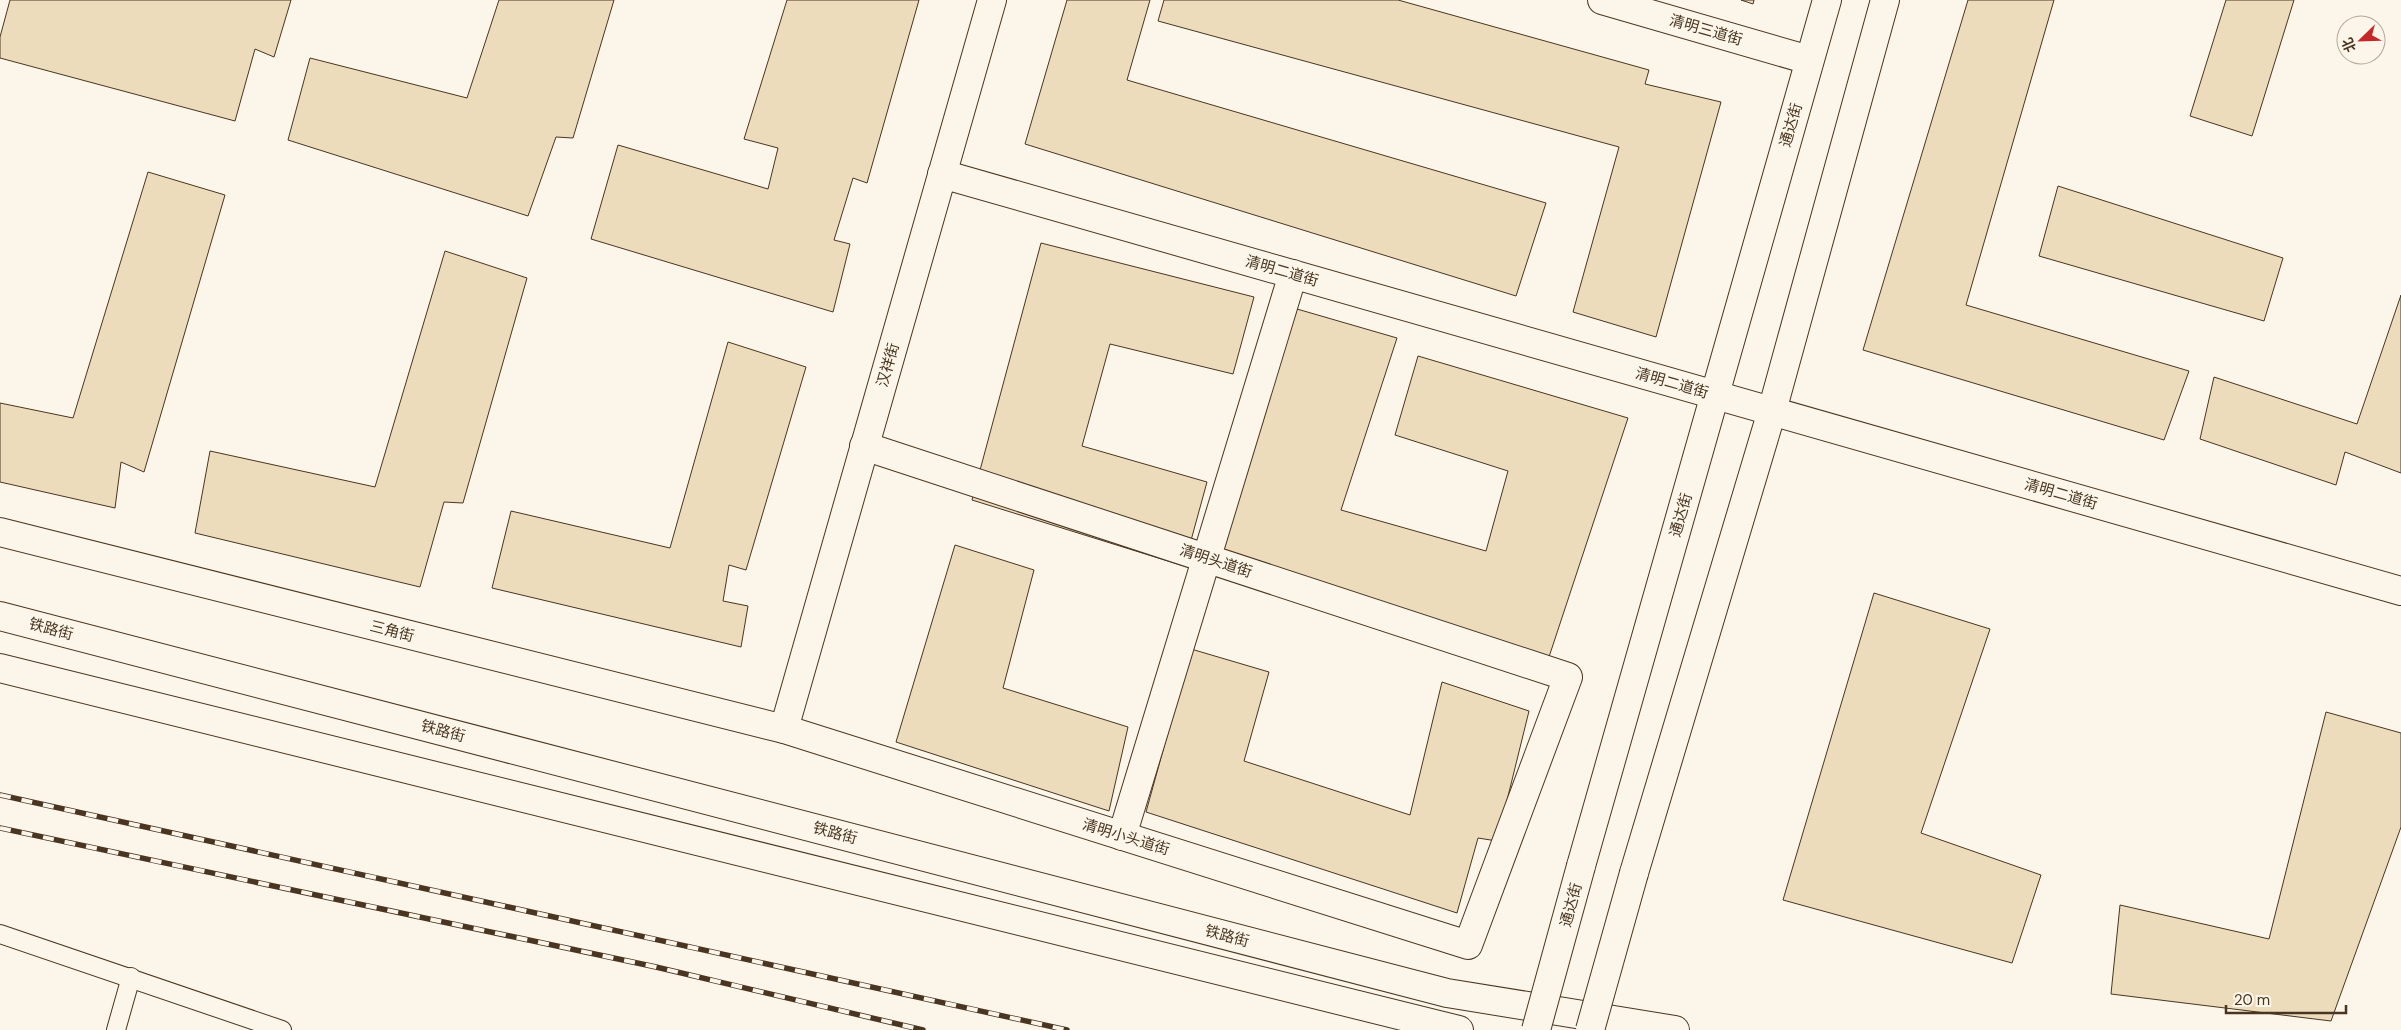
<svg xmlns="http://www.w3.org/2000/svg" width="2401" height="1030" viewBox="0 0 2401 1030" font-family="'DM Sans','Noto Sans SC',sans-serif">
<rect width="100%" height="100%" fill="#fbf6e9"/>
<!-- building -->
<g fill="#ecdcbc" stroke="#4a3520">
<path d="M10 0H291L274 57 255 49 235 121 0 58V37Z"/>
<path d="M499 0H614L573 138 556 137 528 216 288 140 310 58 467 98Z"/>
<path d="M787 0H919L867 183 853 178 834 240 850 244 833 312 591 239 618 145 768 189 778 148 744 139Z"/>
<path d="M1067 0H1150L1127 80 1546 203 1516 296 1025 144Z"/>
<path d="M1164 0H1398L1649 70 1645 84 1721 102 1656 337 1573 312 1619 147 1158 21Z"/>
<path d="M1741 0H1754L1753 4Z"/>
<path d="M1968 0H2054L1966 305 2189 371 2164 440 1863 350Z"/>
<path d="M2226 0H2294L2252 136 2190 116Z"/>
<path d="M148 172 225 195 144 472 121 462 115 508 0 482V403L73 418Z"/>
<path d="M2058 186 2283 258 2264 321 2039 256Z"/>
<path d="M1041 243 1254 297 1233 374 1110 344 1082 446 1207 482 1184 566 972 500Z"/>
<path d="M445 251 527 278 463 503 444 502 420 587 195 533 210 451 375 487Z"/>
<path d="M2401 295V473L2345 452 2336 485 2200 439 2214 377 2357 424Z"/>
<path d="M1297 309 1397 338 1341 510 1486 551 1508 471 1395 435 1418 356 1628 418 1544 672 1215 569Z"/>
<path d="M728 342 806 367 746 570 729 565 723 601 748 606 741 647 492 588 511 511 670 548Z"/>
<path d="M955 545 1034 570 1003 688 1128 727 1109 811 896 742Z"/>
<path d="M1874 593 1990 629 1921 833 2041 875 2012 963 1783 900Z"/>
<path d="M1191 649 1269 672 1244 761 1410 815 1442 682 1529 711 1497 841 1478 838 1457 913 1146 812Z"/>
<path d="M2326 712 2401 733V827L2331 1021 2111 994 2120 905 2269 939Z"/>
</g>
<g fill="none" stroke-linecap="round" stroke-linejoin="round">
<defs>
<g id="lane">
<path d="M0 934 282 1030"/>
<path d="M116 1030 131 977"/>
</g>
<g id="street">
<path d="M784 729 1468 945 1568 677 864 446"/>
<path d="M1122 836 1293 274"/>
</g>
<g id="secondary">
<path d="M1602 0 1809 60"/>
<path d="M942 174 2401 591"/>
<path d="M0 532 784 729 992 0"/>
<path d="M0 616 1447 993 1675 1030"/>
<path d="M0 668 1459 1030"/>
<path d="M1581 866 1827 0"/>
<path d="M1634 873 1772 411 1885 0"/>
</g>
</defs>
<!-- lane casing -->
<use href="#lane" stroke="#4a3520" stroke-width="20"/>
<!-- street casing -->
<use href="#street" stroke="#4a3520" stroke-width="30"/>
<!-- secondary casing -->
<use href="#secondary" stroke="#4a3520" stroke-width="30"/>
<!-- lane -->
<use href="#lane" stroke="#fbf6e9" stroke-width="18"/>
<!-- street -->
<use href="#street" stroke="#fbf6e9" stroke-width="28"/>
<!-- secondary -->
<use href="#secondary" stroke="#fbf6e9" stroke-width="28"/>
<defs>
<g id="rail">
<path d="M0 795 1067 1030"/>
<path d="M0 828 656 967 923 1030"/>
</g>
</defs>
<!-- rail casing -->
<use href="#rail" stroke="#4a3520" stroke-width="5.5"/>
<!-- rail -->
<use href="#rail" stroke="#fbf6e9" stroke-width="4" stroke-dasharray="11" stroke-linecap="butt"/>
<defs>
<g id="secondary-bridge">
<path d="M1536 1030 1581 866"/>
<path d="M1590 1030 1634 873"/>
</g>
</defs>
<!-- secondary-bridge casing -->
<use href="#secondary-bridge" stroke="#4a3520" stroke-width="30" stroke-linecap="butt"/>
<!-- secondary-bridge -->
<use href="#secondary-bridge" stroke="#fbf6e9" stroke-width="28"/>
</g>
<g text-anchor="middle" stroke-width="4" stroke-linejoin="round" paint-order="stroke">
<!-- street labels -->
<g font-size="15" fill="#4a3520" stroke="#fbf6e9">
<text transform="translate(1706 30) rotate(16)" y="5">清明三道街</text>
<text transform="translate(1791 125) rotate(-74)" y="5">通达街</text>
<text transform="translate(1282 271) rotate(16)" y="5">清明二道街</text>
<text transform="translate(888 365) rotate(-74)" y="5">汉祥街</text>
<text transform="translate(1672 383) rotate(16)" y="5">清明二道街</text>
<text transform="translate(2061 494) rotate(16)" y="5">清明二道街</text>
<text transform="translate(1681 515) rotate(-74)" y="5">通达街</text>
<text transform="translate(1216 561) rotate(18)" y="5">清明头道街</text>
<text transform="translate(51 629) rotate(15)" y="5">铁路街</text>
<text transform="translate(392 631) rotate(14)" y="5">三角街</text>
<text transform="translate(443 731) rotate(15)" y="5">铁路街</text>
<text transform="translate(835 833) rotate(15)" y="5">铁路街</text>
<text transform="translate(1126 837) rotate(17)" y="5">清明小头道街</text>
<text transform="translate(1571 905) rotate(-75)" y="5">通达街</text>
<text transform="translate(1227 936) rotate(15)" y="5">铁路街</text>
</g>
</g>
<!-- north arrow -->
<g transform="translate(2361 40) rotate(247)"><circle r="24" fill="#fbf6e9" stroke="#b4a999"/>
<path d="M0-4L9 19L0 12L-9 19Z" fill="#c62828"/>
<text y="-8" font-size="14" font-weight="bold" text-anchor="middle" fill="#4a3520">北</text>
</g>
<!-- scale -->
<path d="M2226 1005v8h120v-8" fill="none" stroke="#4a3520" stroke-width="2.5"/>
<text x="2234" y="1005" font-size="15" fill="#4a3520" stroke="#fbf6e9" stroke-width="4" paint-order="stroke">20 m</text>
</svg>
